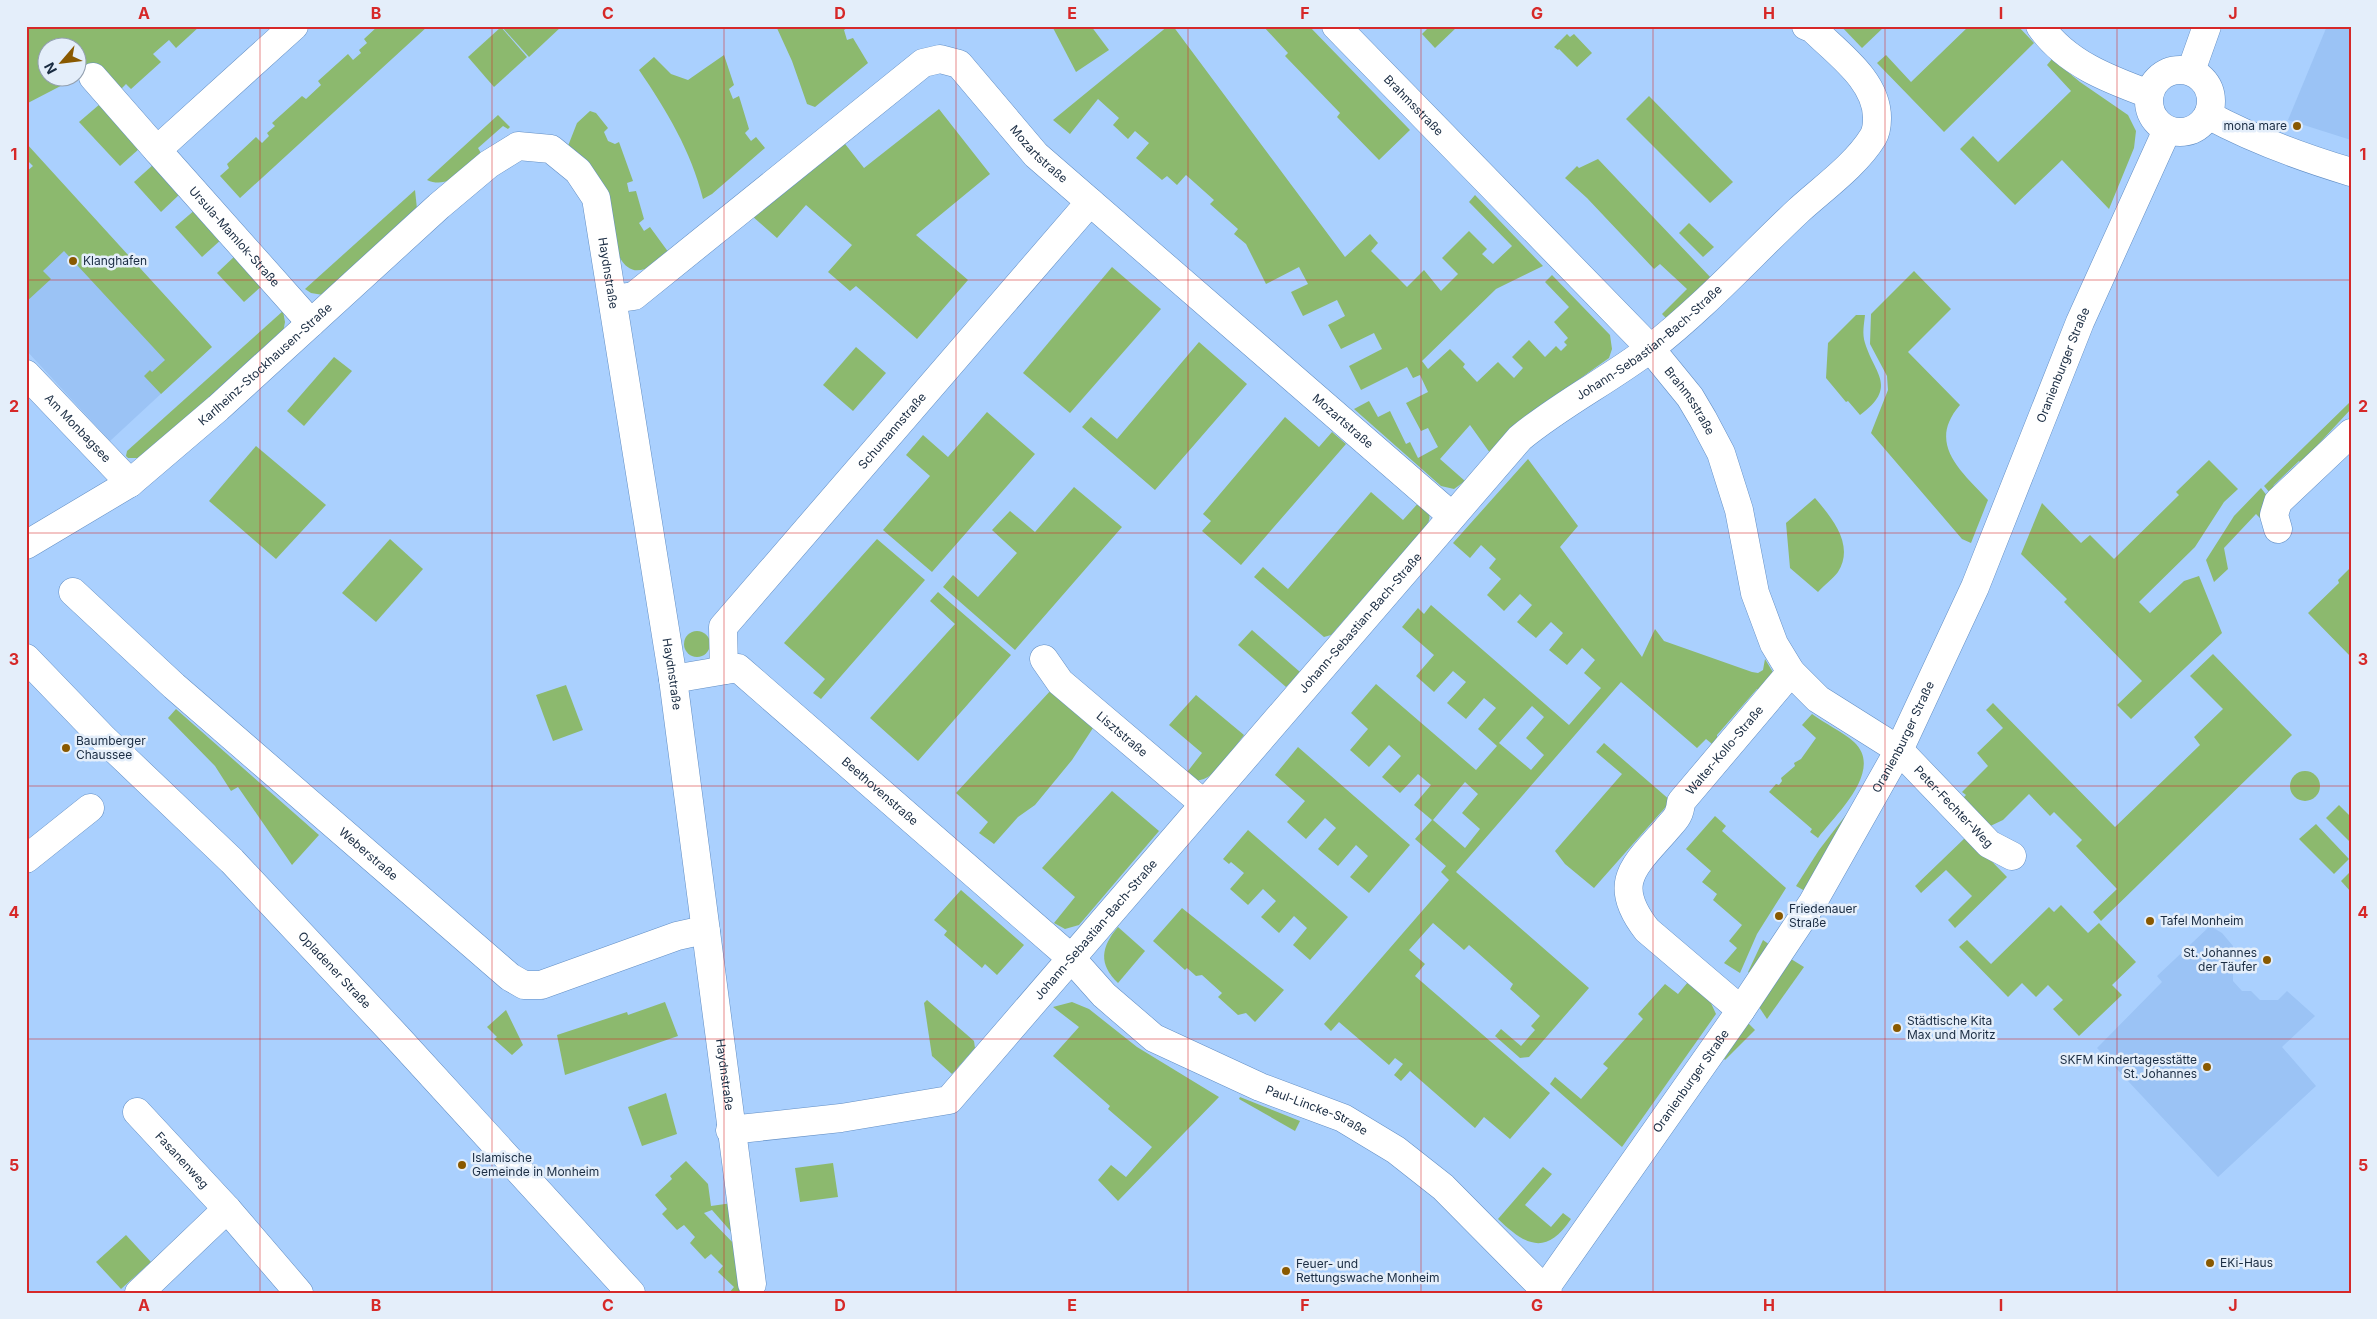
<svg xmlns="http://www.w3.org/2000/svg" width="2377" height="1319" viewBox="0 0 2377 1319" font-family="Inter,sans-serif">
<rect width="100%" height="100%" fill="#aad0fe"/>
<!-- built -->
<g fill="#9bc3f5">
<path d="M2327 26H2351V140L2288 120Z"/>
<path d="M26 172 205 353 110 441 26 350Z"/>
<path d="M2210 926 2222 933 2233 946V981L2242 991H2251L2260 1000H2278L2287 991 2315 1016 2282 1047 2316 1086 2218 1177 2097 1048 2162 982 2157 976Z"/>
</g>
<!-- green -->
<g fill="#8cb96e" fill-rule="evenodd">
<path d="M26 26H200L176 48 169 40 153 54 161 62 131 89 126 84 117 93 94 68 78 77V48H48V78H76L26 104Z"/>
<path d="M378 26H428L240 198 220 176 229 168 227 164 256 137 262 143 269 136 267 133 275 126 272 123 302 96 306 99 321 85 318 81 348 54 353 60 361 53 359 50 367 43 364 39Z"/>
<path d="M501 26H562L529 57Z"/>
<path d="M776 26H850L844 30 847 40 853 38 868 63 815 107 807 104 792 61Z"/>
<path d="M1052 26H1091L1109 50 1076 72Z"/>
<path d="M1168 26H1173L1345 257 1370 234 1378 243 1371 251 1407 287 1424 270 1441 291 1458 274 1442 258 1469 231 1487 249 1482 254 1493 264 1512 246 1469 202 1475 195 1543 266 1496 289 1422 361 1428 369 1450 349 1465 364 1463 367 1477 382 1498 362 1514 378 1523 368 1512 357 1529 340 1545 357 1556 346 1561 351 1567 345 1564 342 1568 338 1554 322 1569 307 1545 282 1552 275 1610 335 1612 349 1609 358 1530 414 1490 453 1470 425 1440 459 1465 481 1454 489 1441 486 1354 409 1369 401 1378 417 1390 411 1406 444 1410 442 1418 458 1438 447 1428 428 1421 431 1406 403 1428 392 1420 375 1413 378 1407 367 1361 390 1349 366 1382 349 1374 333 1341 349 1328 325 1345 316 1337 300 1303 316 1291 292 1308 284 1299 267 1266 284 1246 244 1234 234 1238 229 1210 204 1214 200 1186 175 1177 185 1167 176 1162 180 1136 158 1149 143 1135 131 1128 139 1113 125 1119 118 1098 99 1070 134 1053 120Z"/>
<path d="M1263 26H1309L1410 130 1379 160 1337 117 1340 113 1285 56 1288 53Z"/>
<path d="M1430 26H1458L1435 48 1422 34Z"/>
<path d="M1841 26H1885L1862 48Z"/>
<path d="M1969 26H2018L2034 43 1944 132 1877 63 1886 55 1911 82Z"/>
<path d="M501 27 527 57 494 87 468 57Z"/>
<path d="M1567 34 1570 37 1574 34 1592 53 1577 67 1559 49 1558 50 1554 47Z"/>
<path d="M724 55 734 85 729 89 733 99 739 96 749 129 745 133 751 141 756 137 765 148 712 194 703 199C691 151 667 111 639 70L654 57 671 74 688 80Z"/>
<path d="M2052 59 2080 82 2128 115 2136 131 2134 148 2109 209 2062 160 2015 205 1960 149 1973 136 1998 162 2071 91 2047 65Z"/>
<path d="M1649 96 1733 182 1710 203 1626 119Z"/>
<path d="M100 104 140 148 120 166 79 122Z"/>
<path d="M939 109 990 174 916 235 968 280 917 339 856 286 850 291 828 272 852 245 806 205 777 238 752 216 842 140 864 168Z"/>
<path d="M590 111 596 113 608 128 604 132 608 141 615 144 619 142 633 181 627 183 629 192 636 191 644 219 639 223 644 231 650 227 669 253C652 266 633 283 619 256 614 230 613 195 596 173 589 163 577 155 568 146L577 123Z"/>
<path d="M498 115 510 127 508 129 503 126 478 148 482 155C467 168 449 190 427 180Z"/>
<path d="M26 143 212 347 161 394 144 376 150 370 152 372 165 360 64 251 43 271 51 279 26 302V172L33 166 26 159Z"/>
<path d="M1598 159 1713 280 1667 319 1662 314 1687 289 1660 264 1654 269 1587 198 1565 178 1577 166 1579 168Z"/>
<path d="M154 164 181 193 161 212 134 182Z"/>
<path d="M415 190 417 209 323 295 311 293 305 289Z"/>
<path d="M196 209 223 238 202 257 175 227Z"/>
<path d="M1689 223 1714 247 1703 257 1679 233Z"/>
<path d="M237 254 264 284 244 302 217 273Z"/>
<path d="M1112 267 1161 309 1070 413 1023 373Z"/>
<path d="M1914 271 1951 309 1908 352 1960 405C1926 444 1962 472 1988 500L1971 543 1962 539 1871 433 1888 390 1887 376 1870 344 1871 314Z"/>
<path d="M283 311 285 322 282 338 144 458H128L126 456 127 451Z"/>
<path d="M1856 315H1865C1864 324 1862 334 1865 343 1875 375 1898 387 1860 415L1848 401 1846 402 1826 378 1828 343Z"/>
<path d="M1199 342 1247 384 1155 490 1082 427 1091 417 1117 439Z"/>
<path d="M856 347 886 373 853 411 823 385Z"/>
<path d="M334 357 352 371 304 426 287 411Z"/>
<path d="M2349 403 2351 409 2313 450 2304 466 2299 461 2274 485 2270 493 2264 486Z"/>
<path d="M987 412 1035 454 932 572 883 530 930 476 906 455 923 435 948 457Z"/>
<path d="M1285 417 1319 447 1332 432 1346 444 1241 565 1202 531 1211 521 1203 514Z"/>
<path d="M256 446 326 505 276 559 209 501Z"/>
<path d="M1528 459 1578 526 1560 547 1642 657 1655 629 1664 641 1752 672 1758 673 1763 670 1765 659 1774 674 1768 689H1757L1717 735V748L1706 739 1697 748 1621 682 1456 872 1589 988 1529 1057 1520 1058 1495 1036 1501 1029 1521 1046 1535 1030 1531 1026 1540 1016 1510 989 1513 984 1469 945 1464 950 1433 923 1409 950 1425 964 1415 976 1550 1093 1510 1139 1484 1117 1475 1128 1410 1071 1401 1081 1394 1075 1403 1064 1395 1058 1389 1065 1339 1022 1331 1031 1324 1024 1449 880 1441 872 1446 866 1415 839 1432 820 1414 805 1431 785 1418 774 1400 793 1382 777 1401 756 1389 745 1369 767 1350 750 1368 729 1351 713 1376 684 1476 770 1497 746 1478 729 1496 708 1484 698 1466 719 1447 703 1466 682 1453 671 1434 692 1416 676 1434 655 1402 627 1418 608 1424 614 1431 605 1569 725 1601 688 1584 673 1595 660 1582 648 1567 665 1549 650 1563 633 1551 622 1536 638 1517 622 1532 605 1520 594 1504 611 1487 595 1501 579 1489 568 1496 559 1481 545 1470 558 1453 543ZM1532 706 1544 717 1526 738 1544 755 1531 770 1499 743ZM1465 782 1478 794 1462 813 1480 829 1465 848 1433 820Z"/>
<path d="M2209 460 2238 489 2224 502 2195 547 2139 602 2150 613 2184 581 2199 576 2222 633 2131 719 2117 705 2142 681 2064 602 2067 599 2021 554 2042 503 2081 543 2090 535 2114 559 2179 495 2176 492Z"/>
<path d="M1074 487 1122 527 1015 650 943 587 953 575 978 597 1017 553 992 530 1010 511 1035 532Z"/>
<path d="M2261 488 2268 497 2267 525 2256 514 2224 548 2228 569 2214 582 2206 560 2234 516Z"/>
<path d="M1371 492 1403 520 1421 500C1427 509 1433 515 1427 525L1331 635 1324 637 1254 577 1263 567 1288 589Z"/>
<path d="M1815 498C1832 518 1855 545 1838 572 1833 579 1824 585 1818 592L1790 568 1786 523Z"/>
<path d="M390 539 423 569 376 622 342 593Z"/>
<path d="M877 539 925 580 821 699 813 693 825 679 784 643Z"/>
<path d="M2351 567V657L2308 613 2339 583 2338 580Z"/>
<path d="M938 592 1011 655 918 761 870 718 955 624 930 601Z"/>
<path d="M1252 630 1300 672 1286 687 1238 645Z"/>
<circle cx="697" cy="644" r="13"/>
<path d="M2213 654 2292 735 2101 921 2093 912 2117 889 2076 846 2082 840 2054 812 2050 816 2029 794 2003 820 1984 829 1958 803 1966 795 1962 792 1988 766 1977 753 2003 728 1986 710 1993 703 2115 827 2200 745 2194 737 2223 709 2190 676Z"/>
<path d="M566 685 583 730 553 741 536 695Z"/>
<path d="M1052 689 1093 728 1072 760 1035 805 1018 817 994 844 979 833 988 822 956 793Z"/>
<path d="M1196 695 1244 735C1230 752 1209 794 1184 776L1202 753 1169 725Z"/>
<path d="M176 709 319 835 292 865 238 787 231 791 215 766 168 718Z"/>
<path d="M1812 714C1825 724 1842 731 1854 742 1885 771 1834 816 1818 838L1810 832 1812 829 1769 792 1776 784 1779 785 1782 781 1781 778 1795 766 1794 763 1801 759 1816 738 1802 725Z"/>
<path d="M1604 743 1671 801 1594 888 1565 864 1555 851 1622 774 1596 752Z"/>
<path d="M1298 747 1410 845 1369 893 1350 877 1368 856 1356 845 1338 866 1318 849 1336 828 1325 818 1306 839 1287 822 1305 801 1275 775Z"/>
<circle cx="2305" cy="786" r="15"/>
<path d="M1112 791 1159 831 1079 925 1065 929 1054 923 1075 897 1042 868Z"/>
<path d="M2339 805 2351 817V843L2326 818Z"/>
<path d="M1852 807 1805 891 1796 886 1819 850Z"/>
<path d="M1715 816 1726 826 1722 831 1786 888 1757 934 1740 973 1724 963 1737 948 1729 941 1742 925 1713 900 1717 894 1702 882 1711 871 1686 849Z"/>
<path d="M2316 824 2349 859 2334 874 2299 839Z"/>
<path d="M1248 830 1348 917 1310 960 1293 945 1307 928 1294 916 1279 933 1261 917 1276 901 1263 889 1248 905 1230 889 1244 873 1231 862 1229 864 1223 859Z"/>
<path d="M1967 836 2007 877 1955 928 1948 920 1972 896 1946 870 1921 893 1915 886Z"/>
<path d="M2351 871V892L2341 881Z"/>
<path d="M961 890 1024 945 997 975 985 964 982 968 944 935 947 931 934 920Z"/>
<path d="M2061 905 2088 933 2099 923 2136 962 2112 985 2122 995 2079 1036 2053 1009 2063 1000 2048 985 2036 997 2022 983 2008 997 1959 947 1967 940 1991 964 2049 907 2054 912Z"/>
<path d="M1182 908 1284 990 1255 1022 1246 1013 1238 1015 1218 997 1222 993 1202 975 1196 976 1187 968 1185 970 1153 941Z"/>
<path d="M1118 927 1145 951 1118 983C1098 964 1101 947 1118 927Z"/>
<path d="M1763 940 1770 945 1751 974 1748 972Z"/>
<path d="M1791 959 1804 967 1767 1019 1759 1007Z"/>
<path d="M1688 982 1710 1001 1716 1014 1622 1147 1550 1084 1555 1077 1581 1099 1608 1068 1603 1064 1643 1019 1638 1014 1665 984 1678 994Z"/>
<path d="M927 1000 974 1041 975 1048 952 1074 932 1056 924 1003Z"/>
<path d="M665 1002 678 1036 565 1075 557 1035 627 1012 628 1015Z"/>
<path d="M1072 1002 1089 1009 1137 1047 1219 1097 1118 1201 1098 1180 1111 1165 1126 1177 1152 1147 1108 1109 1110 1106 1053 1056 1079 1027 1053 1007Z"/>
<path d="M506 1010 523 1045 512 1055 494 1039 497 1037 487 1027Z"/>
<path d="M1748 1023 1755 1030 1725 1060 1724 1059Z"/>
<path d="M666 1093 677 1134 642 1146 628 1107Z"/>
<path d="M1240 1097 1300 1121 1295 1131 1239 1099Z"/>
<path d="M686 1161 708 1184 711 1206 732 1203 735 1236 712 1210 704 1213 738 1248 745 1293H729L734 1287 718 1272 723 1266 711 1254 705 1259 690 1243 695 1237 684 1225 677 1230 662 1214 667 1209 655 1195 672 1179 670 1176Z"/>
<path d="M833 1163 838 1197 800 1202 795 1168Z"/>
<path d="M1543 1167 1552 1174 1525 1205 1551 1227 1563 1213 1571 1219C1546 1256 1526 1246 1498 1219Z"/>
<path d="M126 1235 151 1262 121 1289 96 1262Z"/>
</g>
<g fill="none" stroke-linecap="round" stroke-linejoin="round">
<defs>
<g id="minor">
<path id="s1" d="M294 26 157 150 311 323"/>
<path id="s2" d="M1336 26 1650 348 1690 397 1703 419 1721 453 1739 510 1755 593 1774 644 1791 672 1818 699 1899 750 1989 844 2012 856"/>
<path d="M2040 26C2066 63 2108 79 2149 94"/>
<circle cx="2180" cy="101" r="31"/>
<path d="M2191 71 2207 26"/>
<path d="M93 77 157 150"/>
<path d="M2208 115C2254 140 2301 157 2351 172"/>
<path id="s3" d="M613 299 634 296 923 63 940 59 959 64 1036 155 1452 516"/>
<path id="s4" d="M26 374 130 483"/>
<path d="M2278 529 2274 515 2278 502 2351 433"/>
<path id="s5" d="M26 545 130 483 218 408 439 206 489 164 518 146 551 149 578 171 596 198 673 679 752 1284"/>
<path id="s6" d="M73 592 174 686 510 977 524 985H541L677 936 695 932H706"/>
<path id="s7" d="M26 658 104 739 232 861 397 1037 631 1293"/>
<path id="s8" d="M1044 659 1060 682 1204 804"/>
<path id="s9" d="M724 670 723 627 1090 202"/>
<path id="s10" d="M673 679 738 668 1071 958 1104 995 1154 1038 1260 1087 1343 1118 1396 1150 1443 1187 1548 1293"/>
<path d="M26 859 90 808"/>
<path id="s11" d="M1741 1010 1647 930C1611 884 1633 867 1665 831 1674 820 1680 817 1681 802L1791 672"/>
<path id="s12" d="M137 1112 227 1209 299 1293"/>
<path id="s13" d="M730 1130 841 1118 949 1100 1520 438C1561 404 1609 380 1651 348 1704 307 1749 257 1798 211 1822 189 1856 165 1873 137 1876 132 1877 125 1877 119 1878 81 1837 53 1813 29L1806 26"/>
<path d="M139 1293 227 1209"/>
<path id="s14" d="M1542 1293 1741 1010 1813 902 1899 750 1975 587 2080 322 2167 130"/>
</g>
</defs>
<!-- minor casing -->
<use href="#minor" stroke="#628ec4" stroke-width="29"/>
<!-- minor -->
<use href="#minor" stroke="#fff" stroke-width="28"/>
</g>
<!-- grid -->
<path fill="none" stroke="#d62828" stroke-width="1" stroke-opacity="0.55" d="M260 26V1293M492 26V1293M724 26V1293M956 26V1293M1188 26V1293M1421 26V1293M1653 26V1293M1885 26V1293M2117 26V1293M26 280H2351M26 533H2351M26 786H2351M26 1039H2351"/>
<!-- markers -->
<g fill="#895900" stroke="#e4eefa" stroke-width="2">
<circle cx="2297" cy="126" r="5"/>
<circle cx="73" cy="261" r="5"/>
<circle cx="66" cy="748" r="5"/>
<circle cx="1779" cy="916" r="5"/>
<circle cx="2150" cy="921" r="5"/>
<circle cx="2267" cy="960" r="5"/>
<circle cx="1897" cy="1028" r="5"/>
<circle cx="2207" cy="1067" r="5"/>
<circle cx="462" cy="1165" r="5"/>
<circle cx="2210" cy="1263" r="5"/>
<circle cx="1286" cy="1271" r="5"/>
</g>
<g text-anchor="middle" stroke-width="5" stroke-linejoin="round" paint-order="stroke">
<!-- street labels -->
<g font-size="12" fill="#1a2c42" stroke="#e4eefa">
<text dy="4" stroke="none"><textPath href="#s2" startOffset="111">Brahmsstraße</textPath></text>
<text dy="4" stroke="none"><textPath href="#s3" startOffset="550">Mozartstraße</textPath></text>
<text dy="4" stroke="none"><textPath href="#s1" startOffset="301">Ursula-Mamlok-Straße</textPath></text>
<text dy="4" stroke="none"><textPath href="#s5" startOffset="812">Haydnstraße</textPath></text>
<text dy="4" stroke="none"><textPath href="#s13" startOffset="1256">Johann-Sebastian-Bach-Straße</textPath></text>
<text dy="4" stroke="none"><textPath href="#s5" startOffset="301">Karlheinz-Stockhausen-Straße</textPath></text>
<text dy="4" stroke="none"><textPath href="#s14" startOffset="1069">Oranienburger Straße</textPath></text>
<text dy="4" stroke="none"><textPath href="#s2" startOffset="516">Brahmsstraße</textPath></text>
<text dy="4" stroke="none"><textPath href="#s3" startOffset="955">Mozartstraße</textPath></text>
<text dy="4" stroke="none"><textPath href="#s4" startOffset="75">Am Monbagsee</textPath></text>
<text dy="4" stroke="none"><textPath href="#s9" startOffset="302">Schumannstraße</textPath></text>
<text dy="4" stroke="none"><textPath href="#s13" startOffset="851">Johann-Sebastian-Bach-Straße</textPath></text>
<text dy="4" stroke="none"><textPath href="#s5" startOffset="1218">Haydnstraße</textPath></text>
<text dy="4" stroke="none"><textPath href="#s8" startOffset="109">Lisztstraße</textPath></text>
<text dy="4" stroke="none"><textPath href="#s14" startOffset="664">Oranienburger Straße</textPath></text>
<text dy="4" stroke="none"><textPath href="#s11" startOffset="341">Walter-Kollo-Straße</textPath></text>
<text dy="4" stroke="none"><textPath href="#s10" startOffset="254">Beethovenstraße</textPath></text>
<text dy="4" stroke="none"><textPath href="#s2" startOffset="1021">Peter-Fechter-Weg</textPath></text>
<text dy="4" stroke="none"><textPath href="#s6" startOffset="395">Weberstraße</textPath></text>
<text dy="4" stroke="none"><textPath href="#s13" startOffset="446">Johann-Sebastian-Bach-Straße</textPath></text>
<text dy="4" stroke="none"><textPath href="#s7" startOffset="439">Opladener Straße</textPath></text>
<text dy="4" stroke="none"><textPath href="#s5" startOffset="1622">Haydnstraße</textPath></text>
<text dy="4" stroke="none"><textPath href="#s14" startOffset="259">Oranienburger Straße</textPath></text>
<text dy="4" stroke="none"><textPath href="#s10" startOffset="801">Paul-Lincke-Straße</textPath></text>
<text dy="4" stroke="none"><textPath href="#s12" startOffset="66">Fasanenweg</textPath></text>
</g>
<!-- poi labels -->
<g font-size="12" fill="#1a2c42" stroke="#e4eefa" text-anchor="start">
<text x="2287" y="130" text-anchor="end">mona mare</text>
<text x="83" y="265">Klanghafen</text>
<text x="76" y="745">Baumberger<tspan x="76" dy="14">Chaussee</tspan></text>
<text x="1789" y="913">Friedenauer<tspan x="1789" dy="14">Straße</tspan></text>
<text x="2160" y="925">Tafel Monheim</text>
<text x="2257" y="957" text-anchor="end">St. Johannes<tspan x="2257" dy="14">der Täufer</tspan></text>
<text x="1907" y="1025">Städtische Kita<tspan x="1907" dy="14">Max und Moritz</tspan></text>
<text x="2197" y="1064" text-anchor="end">SKFM Kindertagesstätte<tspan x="2197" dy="14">St. Johannes</tspan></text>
<text x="472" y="1162">Islamische<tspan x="472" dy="14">Gemeinde in Monheim</tspan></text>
<text x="2220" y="1267">EKi-Haus</text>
<text x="1296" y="1268">Feuer- und<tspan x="1296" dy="14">Rettungswache Monheim</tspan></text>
</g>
</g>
<!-- border -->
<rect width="2377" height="1319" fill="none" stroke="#e4eefa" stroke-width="55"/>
<!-- north arrow -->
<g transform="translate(62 62) rotate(242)"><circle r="24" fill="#e4eefa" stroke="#93a0b0"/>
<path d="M0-4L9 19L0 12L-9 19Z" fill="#895900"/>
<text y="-8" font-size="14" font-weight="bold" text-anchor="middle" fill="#1a2c42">N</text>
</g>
<rect x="28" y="28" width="2322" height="1264" fill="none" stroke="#d62828" stroke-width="2"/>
<g font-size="16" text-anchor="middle" font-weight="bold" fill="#d62828">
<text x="144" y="19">A</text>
<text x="376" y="19">B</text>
<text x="608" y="19">C</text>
<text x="840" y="19">D</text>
<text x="1072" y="19">E</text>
<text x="1305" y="19">F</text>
<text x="1537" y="19">G</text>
<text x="1769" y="19">H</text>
<text x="2001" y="19">I</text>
<text x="2233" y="19">J</text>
<text x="14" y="160">1</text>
<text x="2363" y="160">1</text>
<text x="14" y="412">2</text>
<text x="2363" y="412">2</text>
<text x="14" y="665">3</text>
<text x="2363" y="665">3</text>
<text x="14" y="918">4</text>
<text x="2363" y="918">4</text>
<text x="14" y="1171">5</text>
<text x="2363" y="1171">5</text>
<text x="144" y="1311">A</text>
<text x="376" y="1311">B</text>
<text x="608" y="1311">C</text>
<text x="840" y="1311">D</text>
<text x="1072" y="1311">E</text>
<text x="1305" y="1311">F</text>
<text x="1537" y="1311">G</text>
<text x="1769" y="1311">H</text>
<text x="2001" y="1311">I</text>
<text x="2233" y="1311">J</text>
</g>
</svg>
